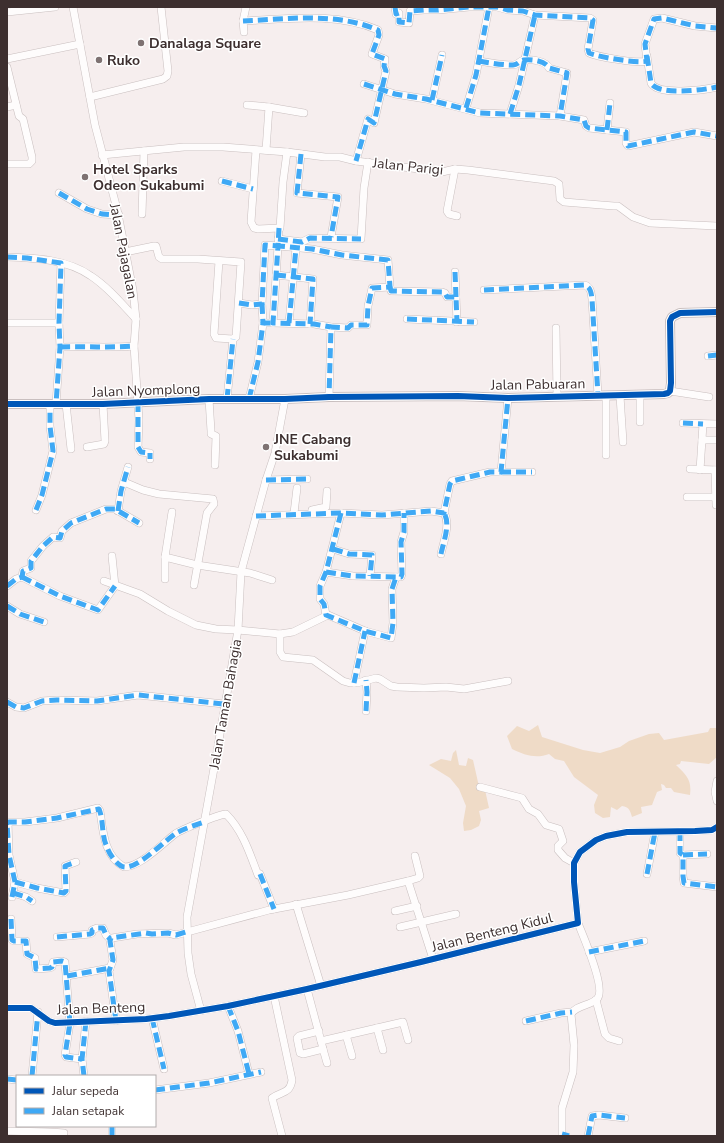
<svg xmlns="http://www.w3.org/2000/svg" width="724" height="1143" viewBox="0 0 724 1143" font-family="'Nunito Sans',sans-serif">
<rect width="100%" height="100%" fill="#f6eeee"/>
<!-- green -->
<g fill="#efdbc7">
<path d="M538 725 542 737 583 750 600 753 620 747 629 741 649 734 659 733 664 740 708 732 710 728H717V757L709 764 681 761 680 764 676 765C686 775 692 779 690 795L674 792 671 788H666L664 785 661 784 662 790 657 792 652 805 641 807 642 813 632 817C630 810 629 807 622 806L617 810 611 807 610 817 603 818 595 813 594 805 598 795 574 777 564 761 555 759 549 754C536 759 524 755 512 749L507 736 517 726 529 731Z"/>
<path d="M456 750 459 765 466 766 468 758 473 760 480 791 485 790 489 808 479 811 481 820 479 826 471 830 464 831 463 823 466 806 459 789 450 778 429 765 441 759 451 761 453 753Z"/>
</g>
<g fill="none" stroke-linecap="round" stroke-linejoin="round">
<defs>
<g id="minor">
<path d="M73 7 95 125 117 209 133 290 136 319 134 346 139 420 138 447 141 452 150 453V459"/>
<path d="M395 7 396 14 399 13V22L409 23 410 11 424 10H438L469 7H497L508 10 523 11 535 15 590 18 593 20 588 49 589 53C598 57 639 64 647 61L645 44 654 19 662 18 695 26 717 28"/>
<path d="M7 12 55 7"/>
<path d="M243 21C287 19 336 12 378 30L379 35 372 54 385 59 384 66 386 71 374 123 368 119 356 161"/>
<path d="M244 32 243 21 246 7"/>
<path d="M647 56 651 83C658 96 704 90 717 87"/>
<path d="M7 59 80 44"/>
<path d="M479 61C490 63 502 65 513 65 518 65 519 61 524 60 532 59 546 61 549 68L567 73 560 116"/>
<path d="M7 67 18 112 19 116 23 119 32 157V161L29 164H7"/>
<path d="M364 84 395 94 426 99 480 113 560 116 584 120 586 126 589 128 626 132V143L628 146 694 132 717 136"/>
<path d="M90 97 163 79 167 76 168 71 161 7"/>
<path d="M432 100 442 55"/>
<path d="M247 105 269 107 304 113"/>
<path d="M7 107 16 105"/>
<path d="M466 108 476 75 489 7"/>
<path d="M510 114 519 85 535 15"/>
<path d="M607 130 610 103"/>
<path d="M256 150 251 222 254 228 258 229 280 228 283 182 287 152"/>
<path d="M266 150 269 107"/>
<path d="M301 154 297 193 338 197 331 237"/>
<path d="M102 155 184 147H223L287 152 325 157H340L356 161 442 172 455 169 468 170 554 181 559 184 560 199 564 202 614 206H618L633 217 650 223 717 226"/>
<path d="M455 169 447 211 449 214 457 216"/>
<path d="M222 181 253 189"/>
<path d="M59 193 87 209 102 214 119 215"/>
<path d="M142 214 144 151"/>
<path d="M279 228 278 246 312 249 342 255 388 260 390 287 372 288 368 306 367 325H351L348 328 331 327 329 397"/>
<path d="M278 239 302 242 310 238 361 239 364 188 368 162"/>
<path d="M125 252 154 246H156L159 257 162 259H198L241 262 236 337 233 339 216 338 214 334 219 261"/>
<path d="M7 257C35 258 67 259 91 276 108 287 122 304 136 319"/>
<path d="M455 272 456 297"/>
<path d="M276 275 313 279 310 324"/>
<path d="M390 287 391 291 442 292 445 293 447 297H456L457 322"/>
<path d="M484 290 585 285C591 288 591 292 592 299L598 395"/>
<path d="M239 303 252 305 262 304 265 245 278 246 273 323 314 324 331 327"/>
<path d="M262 304 263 323"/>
<path d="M407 319 474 322"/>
<path d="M7 323H59"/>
<path d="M289 323 296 248"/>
<path d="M556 328 557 396"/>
<path d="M60 347C85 346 109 348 134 346"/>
<path d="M708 356 717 355"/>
<path d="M670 391 709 397"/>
<path d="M620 396 623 442"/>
<path d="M640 396V422"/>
<path d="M209 399 211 431V434L216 436 215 465"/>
<path d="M227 399 233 339"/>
<path d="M249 399 258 362 263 323H273"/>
<path d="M56 404 60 347 59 323 61 263"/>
<path d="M66 404 71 449"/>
<path d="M683 423 717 424"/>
<path d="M702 440H717"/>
<path d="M87 447 104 444 105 441 103 404"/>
<path d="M606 455V396"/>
<path d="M690 469 717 470"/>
<path d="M700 470 703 424"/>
<path d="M715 470 716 505"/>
<path d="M501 472H532"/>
<path d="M266 480 307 479"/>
<path d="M124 482 143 490 159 494 213 499 214 504 207 513 194 585"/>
<path d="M687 497H715"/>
<path d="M36 510 42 495 53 451 50 426V404"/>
<path d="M312 510 326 507 327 491"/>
<path d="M118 511 121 491 128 467"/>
<path d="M172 512 165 557 197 565 250 573 272 580"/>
<path d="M294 513 297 488"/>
<path d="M256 516 341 513 382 515 431 511 444 513 450 484 452 481 490 472H501L508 398"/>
<path d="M333 549 349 554 372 555 370 576"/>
<path d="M441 554C443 543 451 524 444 513"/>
<path d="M165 557V579"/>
<path d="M326 572 353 576 401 577 402 574 401 542 404 532V513"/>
<path d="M22 577 60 596 98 610 115 586 112 556"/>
<path d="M104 581 140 594 168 611 196 625 216 629 238 630 280 634V652L283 657 313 660 343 681 350 683H357L376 678 380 679 391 686 397 687 424 688 446 687 464 689 508 681"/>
<path d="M7 586 16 579 22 577 23 571 31 568V561L43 546 53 537 60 538 62 531 71 523 106 509H115L139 523"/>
<path d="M7 606 20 614 44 622"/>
<path d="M326 615 324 604 320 599V586L326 572 341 513"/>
<path d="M280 634 293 632 328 615 365 631 391 638 393 623 392 589 396 577"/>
<path d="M354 683 365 631"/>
<path d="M7 702 16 707 24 708 42 701 57 700 97 701 138 695 224 704"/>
<path d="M366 711 367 692 366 680"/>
<path d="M717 781 715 792 717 801"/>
<path d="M480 787 522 798 529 809 538 814 546 825 559 829 563 841 558 846V850L565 858 574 863"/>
<path d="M680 831V853L683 855V876L684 883 717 887"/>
<path d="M683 855 707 854"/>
<path d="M647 874 655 832"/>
<path d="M408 881 418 878 420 876 415 856"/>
<path d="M15 882 37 888 64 893 66 891 65 866 76 862"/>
<path d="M13 893 26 897 32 901"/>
<path d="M12 897 15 882 9 855 8 822H25L57 818 98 808 100 811C103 831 104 856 124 867 140 867 162 844 175 834 182 829 218 815 226 814 243 831 250 854 258 875L260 874 274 909"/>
<path d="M296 904 321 986"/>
<path d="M395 911 417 906"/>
<path d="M11 919 12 940 14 941H26L27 954 35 958 36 969 50 968 52 967 53 962 62 961 65 962 70 1023 65 1055 66 1057 82 1059"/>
<path d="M400 927 456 914"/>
<path d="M57 937 90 934 92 933V930L97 928H103L106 935 110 939"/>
<path d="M589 952 644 941"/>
<path d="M67 976 110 968"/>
<path d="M307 989 321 1041 403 1022 408 1040"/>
<path d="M274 996 292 1080C290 1094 282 1091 272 1098L282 1136"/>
<path d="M596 1000 605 1034 609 1038 619 1041"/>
<path d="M228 1006 238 1031 249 1074"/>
<path d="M7 1008H31L49 1021 55 1023 146 1019 169 1016 228 1006 307 989 421 962 578 923 574 882V863L580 852 596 840 606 836 627 832 695 831 712 830 717 827"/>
<path d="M201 1011 191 974 188 953 187 917 215 763 238 630 241 572 266 480 275 453 285 399"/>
<path d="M152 1018 164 1069"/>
<path d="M116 1021 109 971 113 960 110 941 112 938 137 934 168 933 176 935 269 910 348 895 408 881 433 959"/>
<path d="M526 1021 561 1013 572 1012"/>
<path d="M377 1028 383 1050"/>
<path d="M319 1031 299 1036 297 1038 300 1053 303 1054 323 1049 321 1041"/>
<path d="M346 1035 352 1056"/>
<path d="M323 1049 327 1063"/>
<path d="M32 1076 38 1012"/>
<path d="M84 1076 82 1059 86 1021"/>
<path d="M7 1079 17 1080"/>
<path d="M155 1090 209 1083 261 1072"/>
<path d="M7 1131C26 1132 45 1131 64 1133"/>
<path d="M112 1136V1126"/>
<path d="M562 1136V1108L573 1072 574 1045 571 1014C576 1005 590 1006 597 999 607 990 583 936 578 923"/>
<path d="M588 1136 592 1116 599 1115 625 1118"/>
</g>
<path id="tertiary" d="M7 404H103L209 399H285L329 397 458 396 508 398 664 394 668 393 670 391 671 383 670 321 672 317 680 313 717 312"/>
</defs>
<!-- minor casing -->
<use href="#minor" stroke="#c9bfbf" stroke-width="8"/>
<!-- tertiary casing -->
<use href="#tertiary" stroke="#c9bfbf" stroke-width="10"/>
<!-- minor -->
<use href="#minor" stroke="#fefcfc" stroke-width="7"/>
<!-- tertiary -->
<use href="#tertiary" stroke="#fefcfc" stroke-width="8"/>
<!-- quiet -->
<g stroke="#3fa9f5" stroke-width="5" stroke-dasharray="10 5" stroke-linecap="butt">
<path d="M395 7 396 14 399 13V22L409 23 410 11 424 10H438L469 7H497L508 10 523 11 535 15 590 18 593 20 588 49 589 53C598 57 639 64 647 61L645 44 654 19 662 18 695 26 717 28"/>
<path d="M243 21C287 19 336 12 378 30L379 35 372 54 385 59 384 66 386 71 374 123 368 119 356 161"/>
<path d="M647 56 651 83C658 96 704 90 717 87"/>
<path d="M479 61C490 63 502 65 513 65 518 65 519 61 524 60 532 59 546 61 549 68L567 73 560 116"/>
<path d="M364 84 395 94 426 99 480 113 560 116 584 120 586 126 589 128 626 132V143L628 146 694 132 717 136"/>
<path d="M432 100 442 55"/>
<path d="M466 108 476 75 489 7"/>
<path d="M510 114 519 85 535 15"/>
<path d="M607 130 610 103"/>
<path d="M301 154 297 193 338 197 331 237"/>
<path d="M222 181 253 189"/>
<path d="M59 193 87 209 102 214 119 215"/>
<path d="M279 228 278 246 312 249 342 255 388 260 390 287 372 288 368 306 367 325H351L348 328 331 327 329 397"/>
<path d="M278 239 302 242 310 238 361 239"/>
<path d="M7 257 27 258 61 263 59 323 60 347 56 404"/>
<path d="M455 272 456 297"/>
<path d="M276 275 313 279 310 324"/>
<path d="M390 287 391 291 442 292 445 293 447 297H456L457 322"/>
<path d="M484 290 585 285C591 288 591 292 592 299L598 395"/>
<path d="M239 303 252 305 262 304 265 245 278 246 273 323 314 324 331 327"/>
<path d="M262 304 263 323"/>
<path d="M407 319 474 322"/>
<path d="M289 323 296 248"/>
<path d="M60 347C85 346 109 348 134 346"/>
<path d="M708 356 717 355"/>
<path d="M227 399 233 339"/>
<path d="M249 399 258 362 263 323H273"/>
<path d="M138 402V447L141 452 150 453V459"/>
<path d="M683 423 703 424"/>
<path d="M501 472H532"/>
<path d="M266 480 307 479"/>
<path d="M36 510 42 495 53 451 50 426V404"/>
<path d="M118 511 121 491 128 467"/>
<path d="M341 513 326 572 320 586V599L324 604 326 615 365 631 391 638 393 623 392 589 396 577"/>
<path d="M256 516 341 513 382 515 431 511 444 513 450 484 452 481 490 472H501L508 398"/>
<path d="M333 549 349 554 372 555 370 576"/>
<path d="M441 554C443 543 451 524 444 513"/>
<path d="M326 572 353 576 401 577 402 574 401 542 404 532V513"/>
<path d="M22 577 60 596 98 610 115 586"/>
<path d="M7 586 16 579 22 577 23 571 31 568V561L43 546 53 537 60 538 62 531 71 523 106 509H115L139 523"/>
<path d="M7 606 20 614 44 622"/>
<path d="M354 683 365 631"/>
<path d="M7 702 16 707 24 708 42 701 57 700 97 701 138 695 224 704"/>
<path d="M366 711 367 692 366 680"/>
<path d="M680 831V853L683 855V876L684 883 717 887"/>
<path d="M683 855 707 854"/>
<path d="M260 874 274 909"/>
<path d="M647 874 655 832"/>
<path d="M15 882 37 888 64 893 66 891 65 866 76 862"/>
<path d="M13 893 26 897 32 901"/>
<path d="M12 897 15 882 9 855 7 823 9 822H25L57 818 99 809C104 821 101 835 107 847 109 854 118 867 125 867 139 868 166 839 178 832 186 828 196 825 204 822"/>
<path d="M11 919 12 940 14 941H26L27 954 35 958 36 969 50 968 52 967 53 962 62 961 65 962 70 1023 65 1055 66 1057 82 1059"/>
<path d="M57 937 90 934 92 933V930L97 928H103L106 935 110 939"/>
<path d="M589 952 644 941"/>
<path d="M67 976 110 968"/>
<path d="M228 1006 238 1031 249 1074"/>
<path d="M152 1018 164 1069"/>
<path d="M116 1021 109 971 113 960 110 941 111 938 146 933 152 934 168 933 176 935 186 932"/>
<path d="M526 1021 561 1013 572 1012"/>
<path d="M32 1076 38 1012"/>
<path d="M84 1076 82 1059 86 1021"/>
<path d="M7 1079 17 1080"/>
<path d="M155 1090 209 1083 261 1072"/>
<path d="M562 1134 569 1136"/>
<path d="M112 1136V1126"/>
<path d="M588 1136 592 1116 599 1115 625 1118"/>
</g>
<defs>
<g id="cycleway">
<path d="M7 404H103L209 399H285L329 397 458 396 508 398 664 394 668 393 670 391 671 383 670 321 672 317 680 313 717 312"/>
<path d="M7 1008H31L49 1021 55 1023 146 1019 169 1016 228 1006 307 989 421 962 578 923 574 882V863L580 852 596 840 606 836 627 832 695 831 712 830 717 827"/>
</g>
</defs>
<!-- cycleway casing -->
<use href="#cycleway" stroke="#fff" stroke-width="8"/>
<!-- cycleway -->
<use href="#cycleway" stroke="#0057b8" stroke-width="6"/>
</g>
<!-- markers -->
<g fill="#7e7272" stroke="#fff" stroke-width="1.5">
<circle cx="141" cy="43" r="4"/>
<circle cx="99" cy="60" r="4"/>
<circle cx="85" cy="177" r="4"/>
<circle cx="266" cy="447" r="4"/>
</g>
<g text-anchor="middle" stroke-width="3" stroke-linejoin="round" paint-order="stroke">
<!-- poi labels -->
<g font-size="14" font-weight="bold" fill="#3d2f2f" stroke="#fff" text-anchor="start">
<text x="149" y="48">Danalaga Square</text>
<text x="107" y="65">Ruko</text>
<text x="93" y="174">Hotel Sparks<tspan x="93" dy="16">Odeon Sukabumi</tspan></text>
<text x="274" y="444">JNE Cabang<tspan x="274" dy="16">Sukabumi</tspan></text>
</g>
<!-- street labels -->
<g font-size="14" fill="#3d2f2f" stroke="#fff">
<text transform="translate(408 166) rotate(6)" y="5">Jalan Parigi</text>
<text transform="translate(124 251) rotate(79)" y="5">Jalan Pajagalan</text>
<text transform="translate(538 384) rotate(-1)" y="5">Jalan Pabuaran</text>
<text transform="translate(146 390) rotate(-2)" y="5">Jalan Nyomplong</text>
<text transform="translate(225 704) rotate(-80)" y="5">Jalan Taman Bahagia</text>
<text transform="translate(492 932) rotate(-14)" y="5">Jalan Benteng Kidul</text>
<text transform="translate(101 1008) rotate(-2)" y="5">Jalan Benteng</text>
</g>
</g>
<!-- border -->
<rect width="724" height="1143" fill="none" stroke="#3d2f2f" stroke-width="16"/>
<!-- legend -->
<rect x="16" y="1075" width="140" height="52" fill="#ffffff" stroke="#b1acac"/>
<rect x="24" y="1088" width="20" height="6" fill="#0057b8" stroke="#b1acac"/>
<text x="52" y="1095" font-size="12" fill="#3d2f2f">Jalur sepeda</text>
<rect x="24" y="1108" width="20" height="6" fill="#3fa9f5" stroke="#b1acac"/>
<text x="52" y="1115" font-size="12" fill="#3d2f2f">Jalan setapak</text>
</svg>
